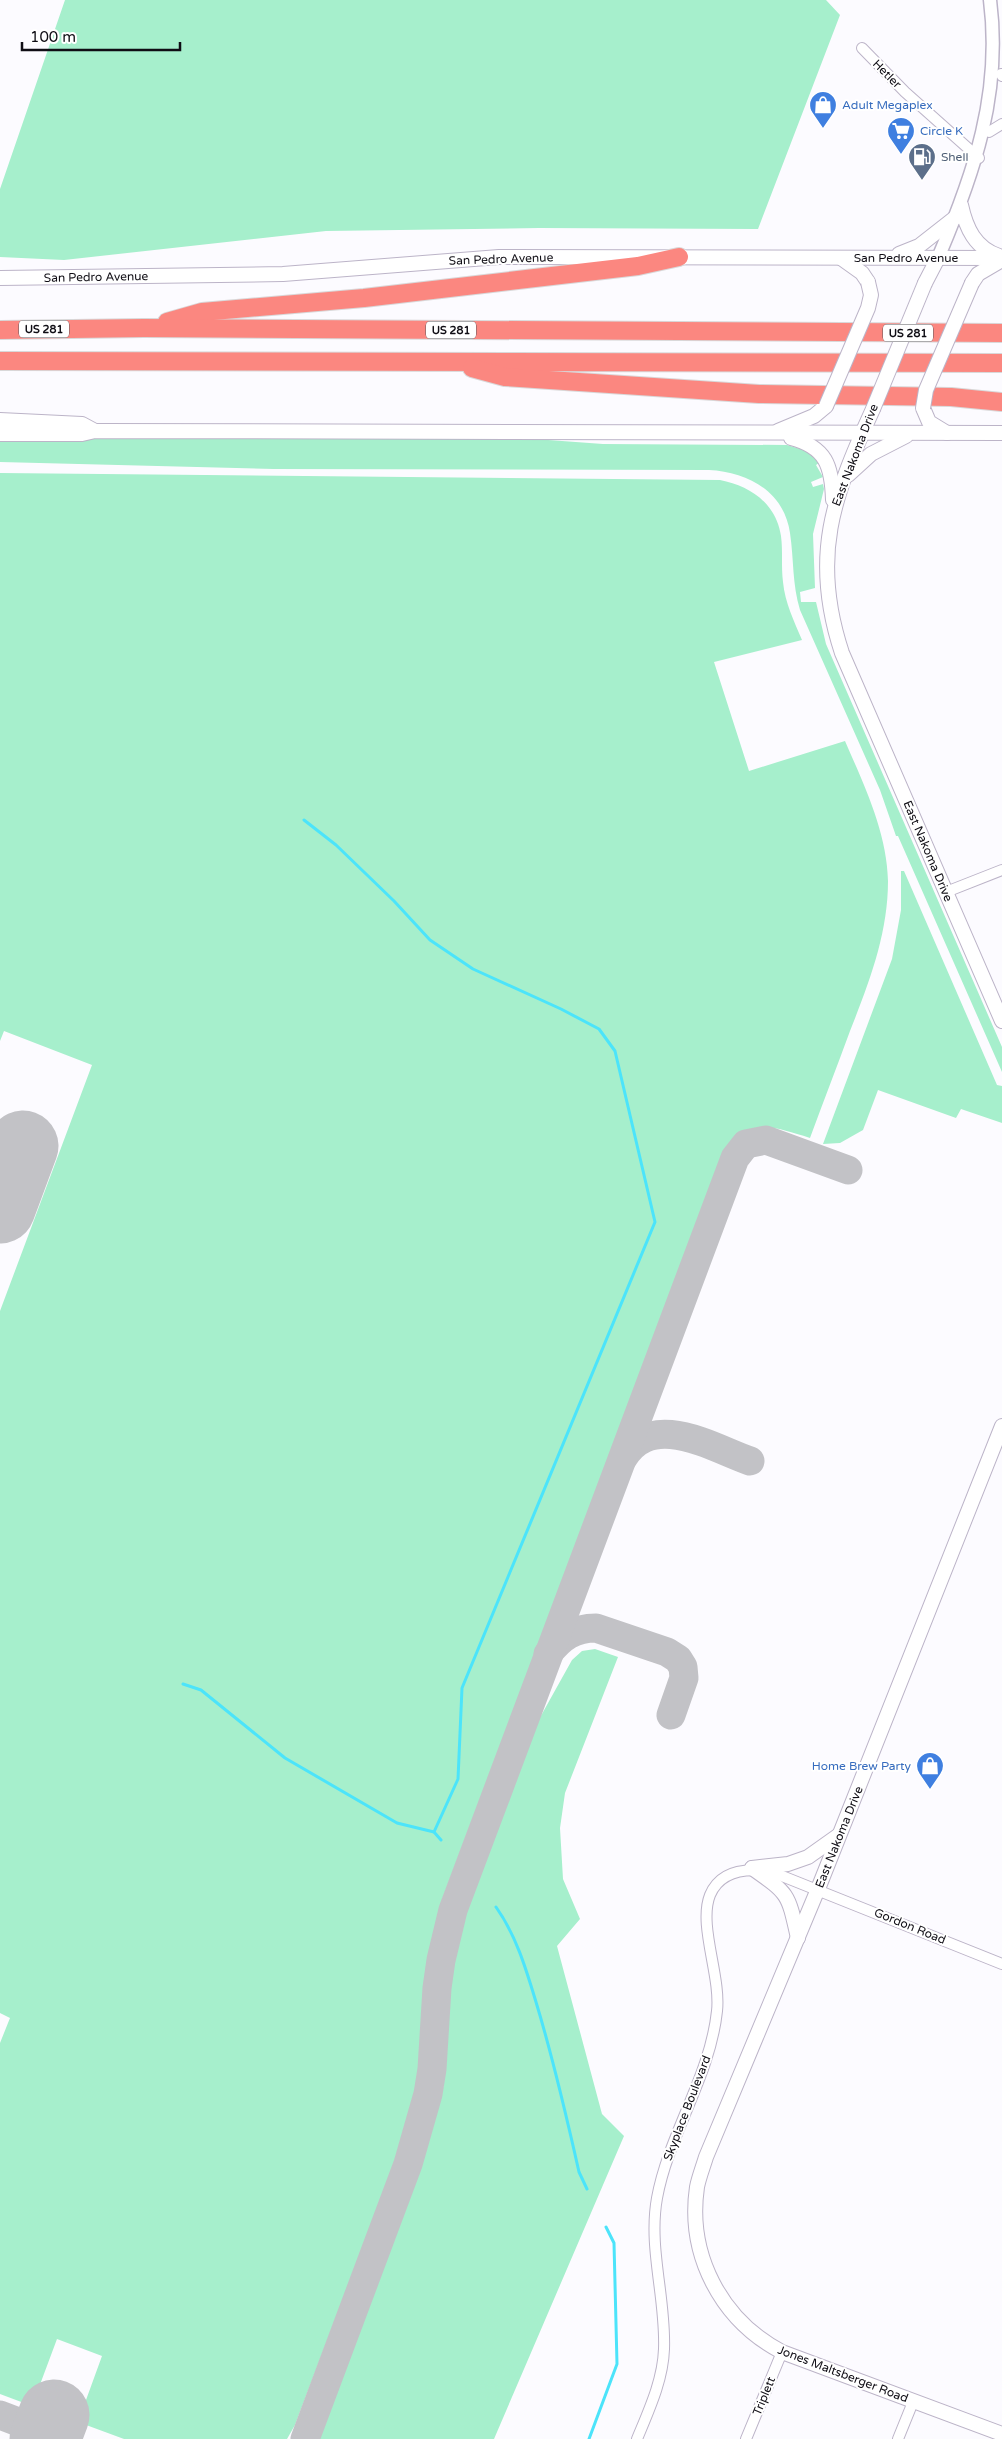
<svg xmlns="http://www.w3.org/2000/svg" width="1002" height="2439" viewBox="0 0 1002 2439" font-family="'Varela Round',sans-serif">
<rect width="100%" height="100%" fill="#fcfbff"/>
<!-- green -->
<g fill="#a6efcc">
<path d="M65 0H826L840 15 758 229 539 228 326 231 64 260 0 257V189Z"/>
<path d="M0 437 521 438 603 444 787 445 807 451 819 463 816 465 823 477 811 482 813 487 823 484 824 489 813 534 815 588 800 592 801 602H816L826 644 1002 1047V1072L898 836H896L880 790 800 610C792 584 794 560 790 533 784 491 747 472 709 470L274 469 0 462Z"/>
<path d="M0 473 720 480C750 486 776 503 781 536 783 551 781 567 783 582 785 603 794 621 802 640L714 662 749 771 845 741C864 785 887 832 888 881 888 934 869 983 850 1031 837 1067 823 1102 810 1138 773 1127 756 1118 726 1148L443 1897 432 1941 423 2000 418 2085 407 2130 295 2425 287 2439H124L78 2422 102 2356 57 2339 32 2406 0 2394V2043L10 2018 0 2013V1311L92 1065 4 1031 0 1041Z"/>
<path d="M901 871H904L997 1085 1002 1086V1123L961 1109 956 1118 878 1090 863 1130 840 1143 823 1144 892 959 901 910Z"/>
<path d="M595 1649 618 1657 565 1793 560 1828 563 1879 580 1919 557 1946 602 2114 624 2136 494 2439H318L427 2147 444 2084 446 2015 451 1960 465 1912 533 1730 572 1660 582 1651Z"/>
</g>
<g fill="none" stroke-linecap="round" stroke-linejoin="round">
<!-- stream -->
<g stroke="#4ce4fa" stroke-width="3">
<path d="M304 820 336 845 394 901 430 940 473 969 561 1009 599 1029 615 1051 655 1222 462 1688 458 1779 434 1832"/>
<path d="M183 1684 201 1690 285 1758 397 1823 434 1832 441 1840"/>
<path d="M496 1907C516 1935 526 1969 536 2002 553 2058 566 2114 579 2172L587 2189"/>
<path d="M589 2439 617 2364 614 2243 606 2227"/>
</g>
<!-- taxiway -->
<g stroke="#c2c2c6" stroke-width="29">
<path d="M0 1156 17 1162"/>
<path d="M623 1458C652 1410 711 1447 750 1461"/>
<path d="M548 1654C561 1637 574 1628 596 1628L667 1652 678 1659 683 1667 684 1678 671 1715"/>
<path d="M0 2415 63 2439"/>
<path d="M305 2439 408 2164 428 2094 432 2069 437 1988 441 1960 453 1910 735 1158 746 1144 766 1140 848 1170"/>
</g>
<!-- runway -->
<g stroke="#c2c2c6" stroke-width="71">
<path d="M0 1208 23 1146"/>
<path d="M45 2439 54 2415"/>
</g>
<defs>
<g id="minor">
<path d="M862 48 905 92 979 158"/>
<path d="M1001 74 1002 76"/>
<path d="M989 132 1002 124"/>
<path d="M946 892 1002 870"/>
<path d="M637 2439C649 2410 663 2380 664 2349 666 2298 648 2248 657 2198 669 2133 710 2077 717 2011 721 1976 698 1925 710 1895 721 1869 748 1868 772 1872L1002 1964"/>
<path d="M746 2439 782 2352"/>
<path d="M898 2439 913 2402"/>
</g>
<path id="tertiary" d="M938 258C974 174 1002 93 990 0"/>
<g id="secondary">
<path d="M961 205C966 228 975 248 999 256"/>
<path d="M899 254 919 246 956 217"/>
<path d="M841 258 862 273 868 282"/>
<path d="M0 278 283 274 499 257 1002 258"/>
<path d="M925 283 938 258"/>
<path d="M972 283 978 274 1002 260"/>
<path d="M923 408 929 422 947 433"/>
<path d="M873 409C833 497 810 557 842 653L1002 1021"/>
<path d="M0 420 82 424 95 431"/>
<path d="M778 431 814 416 826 406"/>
<path d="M0 434H82L95 431 1002 433"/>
<path d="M791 438C826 447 832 466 833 500"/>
<path d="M848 475 871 454 906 436"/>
<path d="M1002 1426 818 1889 706 2157C703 2167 699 2177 697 2187 687 2255 721 2320 782 2352L1002 2434"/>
<path d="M752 1868 788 1864 808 1857 839 1835"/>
<path d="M752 1868C789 1894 788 1893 798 1938"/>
</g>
<g id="motorway">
<path d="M167 322 202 312 364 298 638 266 679 257"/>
<path d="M0 330 144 328 1002 333"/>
<path d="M0 361 1002 363"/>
<path d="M472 368 505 377 759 394 951 397 1002 402"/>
</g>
</defs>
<!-- minor casing -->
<use href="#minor" stroke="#bcb4c8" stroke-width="12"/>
<!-- tertiary casing -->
<use href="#tertiary" stroke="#bcb4c8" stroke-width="15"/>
<!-- secondary casing -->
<use href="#secondary" stroke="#bcb4c8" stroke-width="16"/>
<!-- motorway casing -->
<use href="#motorway" stroke="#d9d8d9" stroke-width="20"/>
<!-- minor -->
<use href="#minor" stroke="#fff" stroke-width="10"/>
<!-- tertiary -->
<use href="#tertiary" stroke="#fff" stroke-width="12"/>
<!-- secondary -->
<use href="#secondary" stroke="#fff" stroke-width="14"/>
<!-- motorway -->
<use href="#motorway" stroke="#fb8780" stroke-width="18"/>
<defs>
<g id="secondary-bridge">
<path d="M826 406 868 308 871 295 868 282"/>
<path d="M923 408 926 390 972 283"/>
<path d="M873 409 925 283"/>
</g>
</defs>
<!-- secondary-bridge casing -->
<use href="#secondary-bridge" stroke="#bcb4c8" stroke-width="16" stroke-linecap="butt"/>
<!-- secondary-bridge -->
<use href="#secondary-bridge" stroke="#fff" stroke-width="14"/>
</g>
<!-- icons -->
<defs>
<symbol id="shop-pin" viewBox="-11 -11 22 30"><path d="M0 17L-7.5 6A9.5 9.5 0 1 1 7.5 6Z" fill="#3f7fe0" stroke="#fff"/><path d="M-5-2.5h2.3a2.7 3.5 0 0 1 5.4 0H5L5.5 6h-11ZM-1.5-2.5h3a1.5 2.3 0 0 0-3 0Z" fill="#fff"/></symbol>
<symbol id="supermarket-pin" viewBox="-11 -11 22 30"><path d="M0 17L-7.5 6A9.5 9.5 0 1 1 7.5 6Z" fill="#3f7fe0" stroke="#fff"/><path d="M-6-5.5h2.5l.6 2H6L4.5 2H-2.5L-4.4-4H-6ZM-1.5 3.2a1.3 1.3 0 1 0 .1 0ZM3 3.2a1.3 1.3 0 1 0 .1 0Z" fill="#fff"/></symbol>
<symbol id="fuel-pin" viewBox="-11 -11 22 30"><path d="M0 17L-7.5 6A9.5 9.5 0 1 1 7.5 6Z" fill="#5c6f8a" stroke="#fff"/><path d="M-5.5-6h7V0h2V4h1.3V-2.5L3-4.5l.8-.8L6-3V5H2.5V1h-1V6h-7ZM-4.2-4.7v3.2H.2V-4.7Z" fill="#fff"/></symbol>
</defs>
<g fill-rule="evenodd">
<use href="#shop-pin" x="807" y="89" width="32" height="43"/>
<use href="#supermarket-pin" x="885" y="115" width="32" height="43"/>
<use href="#fuel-pin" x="906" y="141" width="32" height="43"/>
<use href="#shop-pin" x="914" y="1750" width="32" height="43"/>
</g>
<g text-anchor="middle" stroke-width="4" stroke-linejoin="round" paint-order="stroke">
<!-- shield labels -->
<g fill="#fff" stroke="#57565a" stroke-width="1">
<rect x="19" y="320.5" width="50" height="17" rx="4"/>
<rect x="426" y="321.5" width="50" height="17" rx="4"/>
<rect x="883" y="324.5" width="50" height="17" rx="4"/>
</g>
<g font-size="11" font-weight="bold" fill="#0f0d14">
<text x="44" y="333">US 281</text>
<text x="451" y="334">US 281</text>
<text x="908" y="337">US 281</text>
</g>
<!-- street labels -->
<g font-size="12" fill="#0f0d14" stroke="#fff">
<text transform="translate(887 74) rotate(45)" y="4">Hetler</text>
<text x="906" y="262">San Pedro Avenue</text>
<text transform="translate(501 259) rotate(-2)" y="4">San Pedro Avenue</text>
<text transform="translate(96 277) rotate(-1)" y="4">San Pedro Avenue</text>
<text transform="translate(855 455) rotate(-69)" y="4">East Nakoma Drive</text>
<text transform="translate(928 851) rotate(67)" y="4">East Nakoma Drive</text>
<text transform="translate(839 1837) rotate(-68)" y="4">East Nakoma Drive</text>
<text transform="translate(910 1926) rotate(22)" y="4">Gordon Road</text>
<text transform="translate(687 2108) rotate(-69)" y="4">Skyplace Boulevard</text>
<text transform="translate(843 2374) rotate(21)" y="4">Jones Maltsberger Road</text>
<text transform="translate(764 2396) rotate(-68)" y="4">Triplett</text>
</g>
<!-- shop labels -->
<g font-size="12" fill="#366cbe" stroke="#fff" text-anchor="start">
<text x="842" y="109">Adult Megaplex</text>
<text x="920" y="135">Circle K</text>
<text x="911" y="1770" text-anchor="end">Home Brew Party</text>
</g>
<!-- service labels -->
<g font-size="12" fill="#4e5e75" stroke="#fff" text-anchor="start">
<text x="941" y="161">Shell</text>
</g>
</g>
<!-- scale -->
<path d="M22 42v8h158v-8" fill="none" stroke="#0f0d14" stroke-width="2.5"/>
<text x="30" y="42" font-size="15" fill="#0f0d14" stroke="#ffffff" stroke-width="4" paint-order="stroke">100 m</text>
</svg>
